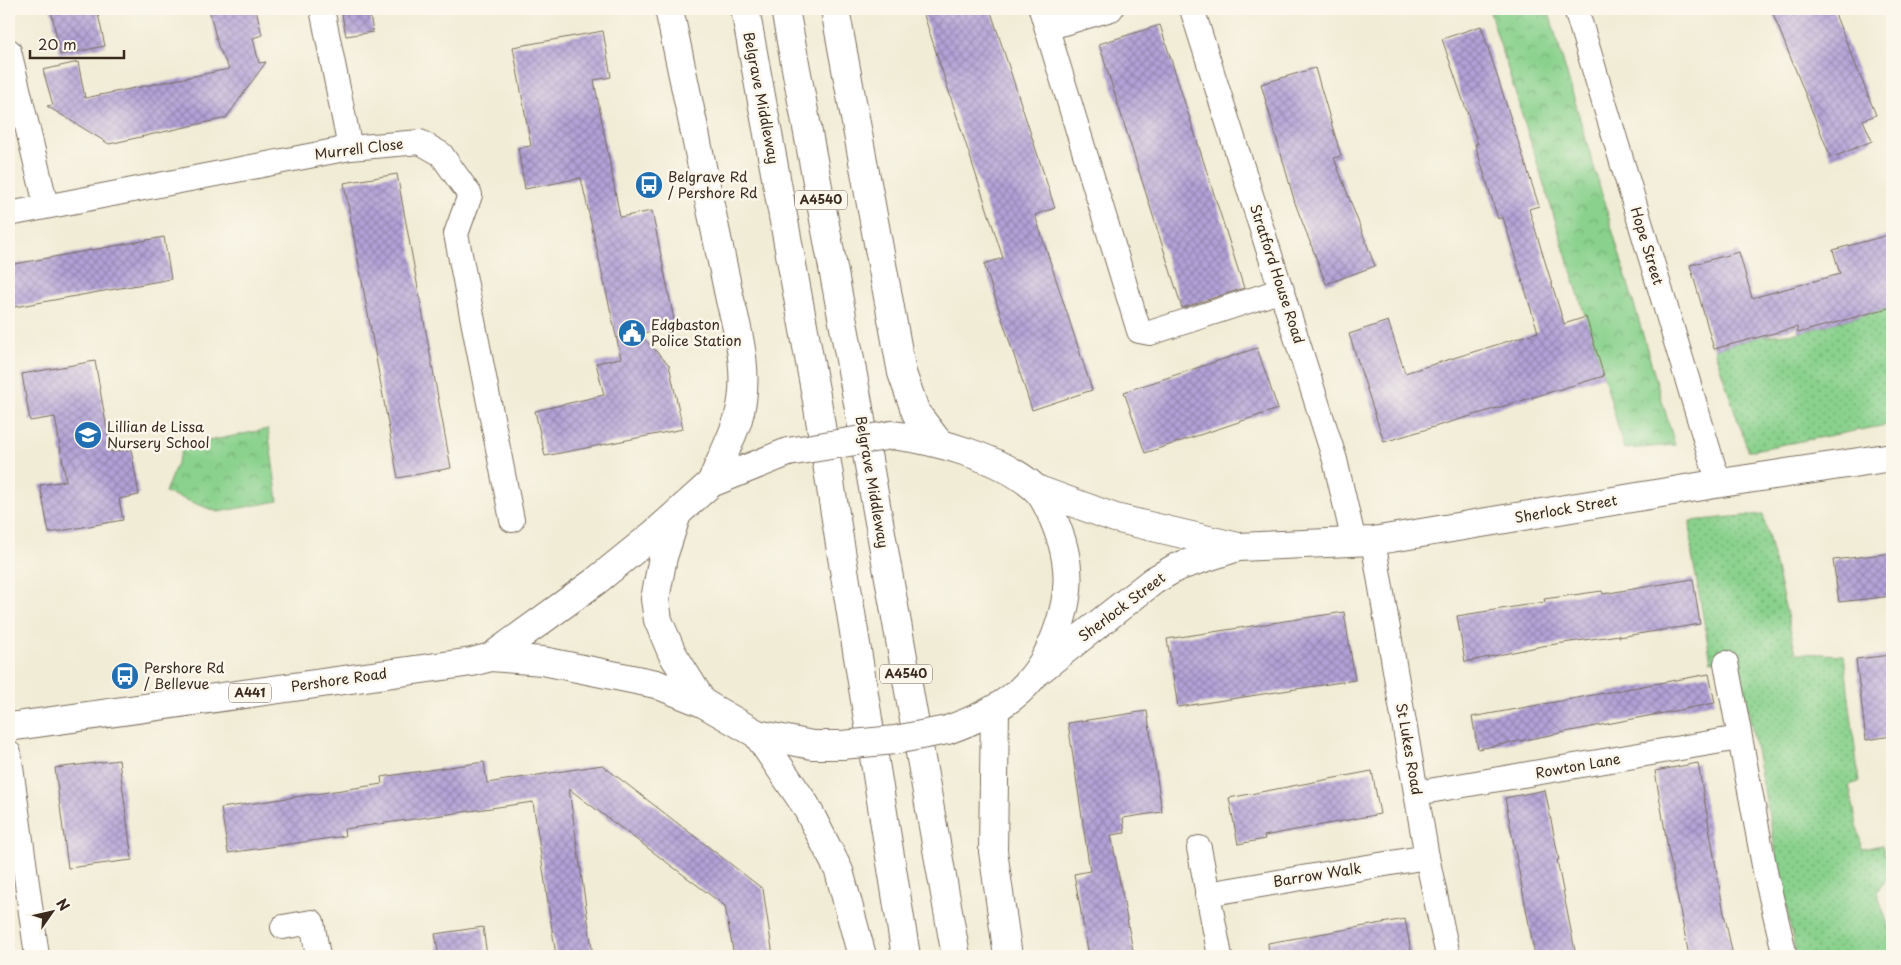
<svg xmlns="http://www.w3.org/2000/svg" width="1901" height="965" font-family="'Playpen Sans',sans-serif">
<defs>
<pattern id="grass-dots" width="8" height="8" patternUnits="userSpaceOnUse" patternTransform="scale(1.25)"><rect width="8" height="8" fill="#89d18c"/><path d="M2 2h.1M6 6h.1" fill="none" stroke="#71aa72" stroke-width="1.8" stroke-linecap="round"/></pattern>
<pattern id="park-crowns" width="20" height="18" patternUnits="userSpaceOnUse" patternTransform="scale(1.25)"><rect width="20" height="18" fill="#89d18c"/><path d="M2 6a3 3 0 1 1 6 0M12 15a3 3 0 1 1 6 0" fill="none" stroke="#71aa72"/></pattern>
<pattern id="building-cross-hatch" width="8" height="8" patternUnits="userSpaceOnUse" patternTransform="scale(1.25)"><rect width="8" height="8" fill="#b2a1d7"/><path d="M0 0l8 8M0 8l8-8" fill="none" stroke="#9283ae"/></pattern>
</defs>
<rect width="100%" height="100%" fill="#fbf7ec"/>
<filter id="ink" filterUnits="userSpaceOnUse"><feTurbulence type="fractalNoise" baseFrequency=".02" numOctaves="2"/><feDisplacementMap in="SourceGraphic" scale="10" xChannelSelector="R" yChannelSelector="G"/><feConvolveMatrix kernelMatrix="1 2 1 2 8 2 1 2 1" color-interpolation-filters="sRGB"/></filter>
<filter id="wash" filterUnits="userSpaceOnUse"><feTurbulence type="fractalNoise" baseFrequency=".0096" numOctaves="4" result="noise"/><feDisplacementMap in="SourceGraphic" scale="20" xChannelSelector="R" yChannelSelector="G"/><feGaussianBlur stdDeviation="1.12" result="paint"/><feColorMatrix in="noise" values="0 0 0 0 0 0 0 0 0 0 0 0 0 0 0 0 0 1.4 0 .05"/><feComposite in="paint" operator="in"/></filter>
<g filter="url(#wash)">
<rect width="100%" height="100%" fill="#f1ecd5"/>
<!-- grass -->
<g fill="url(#grass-dots)" stroke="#627e55">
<path d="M1892,307V424L1748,451L1714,349L1762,336L1798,333Z"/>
<path d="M1763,514L1796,653L1844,655L1859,782L1849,785L1862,849L1882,845L1891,873L1877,892L1892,937V956H1796L1738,657L1711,661L1692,555L1690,521Z"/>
</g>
<!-- park -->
<g fill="url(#park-crowns)" stroke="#627e55">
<path d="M1489,9H1548L1675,445L1624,449L1604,376Z"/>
<path d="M268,429L278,501L218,512L165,492L184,446Z"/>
</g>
<g id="blocks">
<!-- building -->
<g fill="url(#building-cross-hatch)">
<path d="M51,9H97L105,46L60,55Z"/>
<path d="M209,9H256L262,35L253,38L259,63L266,62L226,118L109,144L47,106L53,105L43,70L78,62L85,98L229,69L218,46Z"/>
<path d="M341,9H369L373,32L346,36Z"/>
<path d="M922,9H990L1055,208L1035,215L1092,390L1032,410L984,264L1003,258Z"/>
<path d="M1771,9H1833L1876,115L1863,120L1872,141L1831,158Z"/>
<path d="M1160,25L1244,288L1182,308L1099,44Z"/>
<path d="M1481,26L1539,206L1529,209L1564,324L1586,317L1604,376L1384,442L1349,334L1388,321L1405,373L1538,332L1503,217L1498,219L1475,144H1478L1442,39Z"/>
<path d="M603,31L611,77L594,80L620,217L652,211L675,325L640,334L669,365L683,429L545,456L535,411L604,395L596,363L621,358L581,178L525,189L518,148L531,146L513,47Z"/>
<path d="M1315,68L1341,156L1334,158L1375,266L1326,284L1295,203L1261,84Z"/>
<path d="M397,174L451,468L398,478L344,183Z"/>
<path d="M1892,234V307L1798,333L1797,327L1714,349L1690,265L1739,252L1752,298L1840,274L1833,250Z"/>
<path d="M164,237L171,279L9,308V265Z"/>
<path d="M1257,348L1278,409L1145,453L1124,392Z"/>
<path d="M95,361L111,452L131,449L139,495L119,499L123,520L49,533L40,485L66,481L55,417L30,421L22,374Z"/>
<path d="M1892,553V596L1839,602L1833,560Z"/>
<path d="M1693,579L1700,624L1619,637V635L1542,646L1465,662L1457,616L1545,602L1544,599L1602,591L1603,594Z"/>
<path d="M1344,612L1355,680L1178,707L1167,639Z"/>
<path d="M1892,655V736L1866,740L1856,659Z"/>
<path d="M1709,674L1715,703L1478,749L1472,717Z"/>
<path d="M1147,711L1162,812L1123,818L1125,833L1111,835L1134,956H1089L1074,874L1090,871L1068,723Z"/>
<path d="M119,760L132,860L68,868L55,768Z"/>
<path d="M484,762L487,783L602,765L763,889L773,956H734L725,906L569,789L593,956H556L533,802L344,829L345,836L228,853L221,808L382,784L381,777Z"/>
<path d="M1698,763L1723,908L1733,956H1689L1668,849L1655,771Z"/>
<path d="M1372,771L1380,814L1264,836L1265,839L1238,844L1229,798Z"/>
<path d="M1545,790L1559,860H1557L1576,956H1535L1505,798Z"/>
<path d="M1405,919L1412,956H1269L1268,943Z"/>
<path d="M483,927L487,956H439L435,934Z"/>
</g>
</g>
</g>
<g filter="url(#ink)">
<use href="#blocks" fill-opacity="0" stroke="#7b6e5e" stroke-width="1"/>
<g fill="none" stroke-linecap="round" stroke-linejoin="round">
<defs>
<g id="minor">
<path d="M322,9L350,148"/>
<path d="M1041,9L1139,331L1150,333L1282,290"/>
<path d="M1192,9L1335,460L1354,542"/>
<path d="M1576,9L1713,465L1721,483"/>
<path d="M1047,28L1111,9"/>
<path d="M9,51L46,205"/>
<path d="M9,214L350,148L420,142L441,154L470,195L456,234L512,520"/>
<path d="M1373,541L1427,857L1448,956"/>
<path d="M1726,663L1766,876L1785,956"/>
<path d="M9,753L37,956"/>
<path d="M1417,793L1739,738"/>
<path d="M1199,848L1220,956"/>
<path d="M1207,894L1427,857"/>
<path d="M283,927L312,922L318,956"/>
</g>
<g id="tertiary">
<path d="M1036,489L1115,518L1238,547"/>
<path d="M1041,669L1153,581L1177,567L1238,547L1373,541L1721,483L1892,457"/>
</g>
<g id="primary">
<path d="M892,435C935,440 1002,458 1035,488C1047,499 1057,527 1062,542C1070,570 1069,593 1061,620C1042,684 1007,709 947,730"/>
<path d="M677,514L663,557L655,599L658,620L672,653L703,703L757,734L812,745H842"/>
<path d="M491,657L596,581L654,534L711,483L788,452"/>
<path d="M9,727L472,662L491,657L543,661L656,684L703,703"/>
</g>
<g id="trunk">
<path d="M669,9L730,300C740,337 750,380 738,419C731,440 720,462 711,483"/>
<path d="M745,9L817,401L906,956"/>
<path d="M785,9L856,392L956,956"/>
<path d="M835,9L902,373L916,413L939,443"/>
<path d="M995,710L993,851L1008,956"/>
<path d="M757,734L806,806L839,871L862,956"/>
</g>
</defs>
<!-- minor casing -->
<use href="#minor" stroke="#7b6e5e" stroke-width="26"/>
<!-- tertiary casing -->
<use href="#tertiary" stroke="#7b6e5e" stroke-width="30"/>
<!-- primary casing -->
<use href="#primary" stroke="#7b6e5e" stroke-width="30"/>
<!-- trunk casing -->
<use href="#trunk" stroke="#7b6e5e" stroke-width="30"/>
<!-- minor -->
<use href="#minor" stroke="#fff" stroke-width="24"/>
<!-- tertiary -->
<use href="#tertiary" stroke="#fff" stroke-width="28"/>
<!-- primary -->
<use href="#primary" stroke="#fff" stroke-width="28"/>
<!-- trunk -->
<use href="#trunk" stroke="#fff" stroke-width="28"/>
<defs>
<g id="primary-bridge">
<path d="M788,452L892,435"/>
<path d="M842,745L895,740L947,730"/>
</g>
</defs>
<!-- primary-bridge casing -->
<use href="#primary-bridge" stroke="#7b6e5e" stroke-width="30" stroke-linecap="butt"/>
<!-- primary-bridge -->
<use href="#primary-bridge" stroke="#fff" stroke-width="28"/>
</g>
</g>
<!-- icons -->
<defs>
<symbol id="bus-disc" viewBox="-11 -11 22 22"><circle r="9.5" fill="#1f6fb2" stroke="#fbf7ec"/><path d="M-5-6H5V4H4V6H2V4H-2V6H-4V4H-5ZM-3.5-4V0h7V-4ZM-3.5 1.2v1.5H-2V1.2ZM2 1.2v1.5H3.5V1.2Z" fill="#fff"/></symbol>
<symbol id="civic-disc" viewBox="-11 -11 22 22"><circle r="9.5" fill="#1f6fb2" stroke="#fbf7ec"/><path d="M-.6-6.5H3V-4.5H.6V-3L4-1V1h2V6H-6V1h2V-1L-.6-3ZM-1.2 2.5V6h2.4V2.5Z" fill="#fff"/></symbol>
<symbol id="school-disc" viewBox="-11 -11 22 22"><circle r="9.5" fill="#1f6fb2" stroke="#fbf7ec"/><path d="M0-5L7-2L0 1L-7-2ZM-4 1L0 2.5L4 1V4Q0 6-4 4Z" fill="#fff"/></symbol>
</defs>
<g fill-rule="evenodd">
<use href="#bus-disc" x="633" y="169" width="32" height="32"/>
<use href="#civic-disc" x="616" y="317" width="32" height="32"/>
<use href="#school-disc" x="72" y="419" width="32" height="32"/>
<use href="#bus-disc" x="109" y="660" width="32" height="32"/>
</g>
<g text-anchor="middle" stroke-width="5" stroke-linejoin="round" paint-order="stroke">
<!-- shield labels -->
<g fill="#fbf7ec" stroke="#75685c" stroke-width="1">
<rect x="795" y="190.5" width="52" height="19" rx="4"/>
<rect x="880" y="664.5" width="52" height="19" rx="4"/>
<rect x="229" y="683.5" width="42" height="19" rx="4"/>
</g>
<g font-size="12" font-weight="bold" fill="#3b2a1e">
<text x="821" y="204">A4540</text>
<text x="906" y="678">A4540</text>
<text x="250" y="697">A441</text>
</g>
<!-- street labels -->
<g font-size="14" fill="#3b2a1e" stroke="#fbf7ec">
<text transform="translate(761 98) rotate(79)" y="5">Belgrave Middleway</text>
<text transform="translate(359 149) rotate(-7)" y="5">Murrell Close</text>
<text transform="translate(1647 246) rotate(73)" y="5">Hope Street</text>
<text transform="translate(1277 274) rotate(72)" y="5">Stratford House Road</text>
<text transform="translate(872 482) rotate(80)" y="5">Belgrave Middleway</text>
<text transform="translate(1566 509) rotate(-10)" y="5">Sherlock Street</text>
<text transform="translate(1122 607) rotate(-37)" y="5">Sherlock Street</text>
<text transform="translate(339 680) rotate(-8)" y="5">Pershore Road</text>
<text transform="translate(1409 749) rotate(80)" y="5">St Lukes Road</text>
<text transform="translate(1578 766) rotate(-10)" y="5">Rowton Lane</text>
<text transform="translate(1317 875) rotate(-9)" y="5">Barrow Walk</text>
</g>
<!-- poi labels -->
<g font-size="14" fill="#3b2a1e" stroke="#fbf7ec" text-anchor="start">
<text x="668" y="182">Belgrave Rd<tspan x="668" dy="16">/ Pershore Rd</tspan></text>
<text x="651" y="330">Edgbaston<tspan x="651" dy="16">Police Station</tspan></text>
<text x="107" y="432">Lillian de Lissa<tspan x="107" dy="16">Nursery School</tspan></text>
<text x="144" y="673">Pershore Rd<tspan x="144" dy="16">/ Bellevue</tspan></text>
</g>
</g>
<!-- margin -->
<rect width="1901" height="965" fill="none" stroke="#fbf7ec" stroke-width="30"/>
<!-- north arrow -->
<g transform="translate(52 912) rotate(56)" stroke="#fbf7ec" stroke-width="4" paint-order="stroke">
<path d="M0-4L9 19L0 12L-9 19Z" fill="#3b2a1e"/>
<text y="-8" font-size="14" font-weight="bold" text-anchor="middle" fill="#3b2a1e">N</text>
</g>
<!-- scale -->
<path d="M30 50v8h94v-8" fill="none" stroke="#3b2a1e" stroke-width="2.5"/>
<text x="38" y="50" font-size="15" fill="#3b2a1e" stroke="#fbf7ec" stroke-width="4" paint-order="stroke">20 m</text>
</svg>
